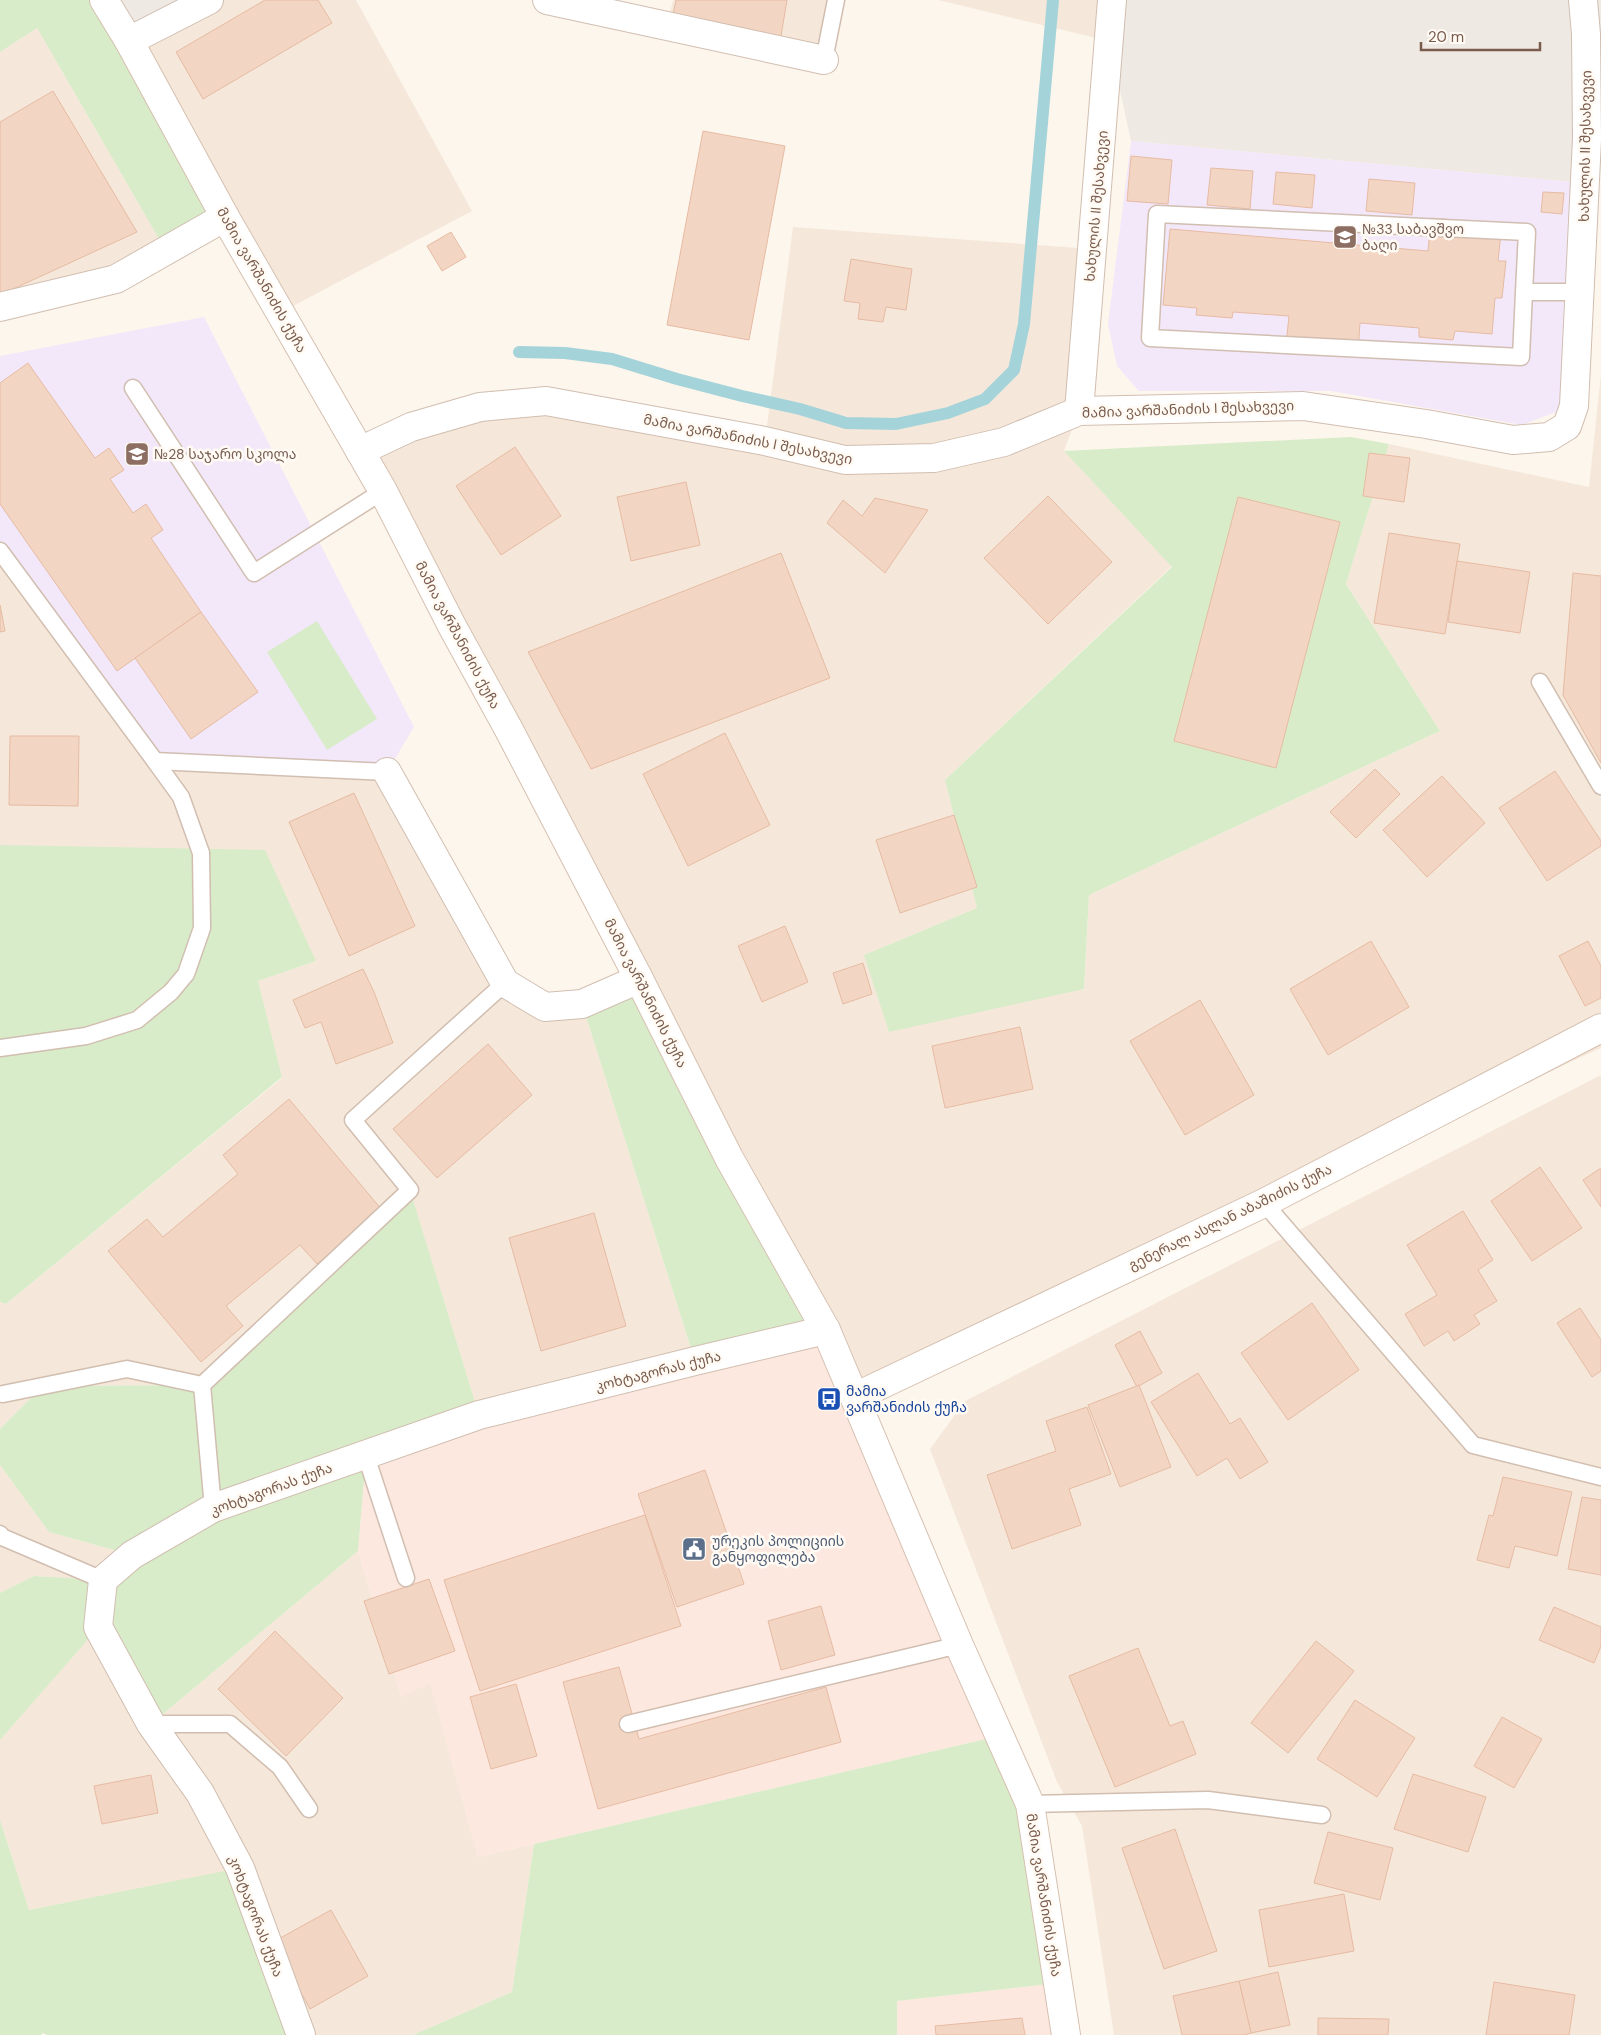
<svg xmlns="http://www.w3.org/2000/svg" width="1601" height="2035" font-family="'DM Sans','Noto Sans Georgian',sans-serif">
<rect width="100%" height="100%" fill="#fdf6ec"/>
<!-- residential -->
<g fill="#f5e8da">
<path d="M209,0H356L472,211L280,313L129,41Z"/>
<path d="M673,0H836L824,60L667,26Z"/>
<path d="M938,0H1112L1109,41Z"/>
<path d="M37,28L166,251L0,307V52Z"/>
<path d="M793,227L1092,249L1079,411L1064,451L1172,566L945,780L977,908L864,955L1084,990L1089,895L1440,731L1346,584L1389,444L1589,487L1601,374V1048L1264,1203L855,1397L360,451L480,407L765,441Z"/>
<path d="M0,551L387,772L505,983L582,1004L695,1361L479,1415L410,1191L202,1385L43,1386L0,1429V1302L6,1304L282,1078L258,981L316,961L0,845Z"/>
<path d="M1601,1075V2035H1114L1082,1826L1057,1782L930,1449L965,1401Z"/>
<path d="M0,1465L49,1532L132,1555L103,1580L34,1576L0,1593Z"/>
<path d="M358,1551L401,1696L430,1682L478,1857L534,1844L512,1992L413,2035H301L240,1869L29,1910L0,1820V1740L98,1627L151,1724Z"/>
</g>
<!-- commercial -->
<g fill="#fde8e0">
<path d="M826,1330L999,1736L478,1857L430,1683L401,1697L358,1551L366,1456Z"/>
<path d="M1058,1983L1066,2035H897V2001Z"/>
</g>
<!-- industrial -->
<g fill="#efe9e4">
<path d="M104,0H209L129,41Z"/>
<path d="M1112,0H1601V157L1573,182L1131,141L1109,41Z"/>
</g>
<!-- education -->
<g fill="#f3e8fa">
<path d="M1131,141L1573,182L1564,409L1522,425L1331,391H1139L1117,366L1108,324Z"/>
<path d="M204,317L414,727L387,772L155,761L0,551V356Z"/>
</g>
<!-- green -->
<g fill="#d8ecc9">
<path d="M0,0H104L225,217L166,251L37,28L0,52Z"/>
<path d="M1351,437L1389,444L1346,584L1440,731L1089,895L1084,989L889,1032L864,955L977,908L945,780L1172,567L1064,451Z"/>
<path d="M317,621L377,719L327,750L267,652Z"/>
<path d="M0,845L265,850L316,961L258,981L282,1077L6,1304L0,1302Z"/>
<path d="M639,979L826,1330L695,1361L582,1004Z"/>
<path d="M410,1190L479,1415L366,1456L358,1551L151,1724L98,1628L0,1740V1593L34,1576L103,1580L132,1555L49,1532L0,1465V1429L43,1386L202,1385Z"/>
<path d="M999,1736L1030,1804L1058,1983L897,2001V2035H413L512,1992L534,1844Z"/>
<path d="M0,1820L29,1910L240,1868L301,2035H47L43,2033L41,2035H0Z"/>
</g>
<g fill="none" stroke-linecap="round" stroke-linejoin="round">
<!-- stream -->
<path stroke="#a5d3da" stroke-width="12" d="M519,352L565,353L612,359L677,379L742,396L800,409L846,423L896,424L948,413L985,399L1014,370L1024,324L1053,0"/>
</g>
<!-- building -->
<g fill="#f3d5c3" stroke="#e6bba3">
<path d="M265,0H318L332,23L203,99L176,52Z"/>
<path d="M676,0H787L778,54L669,34Z"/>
<path d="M53,91L137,232L0,295V122Z"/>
<path d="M703,131L785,146L749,340L667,325Z"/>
<path d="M1131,156L1172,160L1168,204L1127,201Z"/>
<path d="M1211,168L1253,171L1250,209L1207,205Z"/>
<path d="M1276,172L1315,175L1312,208L1273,204Z"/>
<path d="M1369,179L1415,183L1412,215L1366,211Z"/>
<path d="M1543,192L1564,193L1562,214L1541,212Z"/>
<path d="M1431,218L1502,224L1498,261H1506L1502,298H1495L1492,334L1455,331L1453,340L1419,337V328L1360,323L1358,352L1286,345L1289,316L1233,312L1232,318L1196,315L1197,308L1163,305L1170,229L1428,251Z"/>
<path d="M451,232L466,257L442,271L427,246Z"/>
<path d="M851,259L912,269L906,310L886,307L883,322L858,319L860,303L844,301Z"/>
<path d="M28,363L95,458L109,448L124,470L110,479L133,513L146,504L163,530L151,538L201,612L117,671L0,504V383Z"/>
<path d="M515,447L561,516L501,555L456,486Z"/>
<path d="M1369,453L1410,458L1404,502L1363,496Z"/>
<path d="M686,482L700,545L631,561L617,497Z"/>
<path d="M1048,496L1112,562L1048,624L984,558Z"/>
<path d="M1238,497L1340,522L1276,768L1174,741Z"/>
<path d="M875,498L928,510L885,573L827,523L843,500L862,516Z"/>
<path d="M1389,533L1460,544L1445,634L1374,623Z"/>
<path d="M781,553L830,678L591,769L528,652Z"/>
<path d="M1457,561L1530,572L1520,633L1448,622Z"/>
<path d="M1573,573L1601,576V763L1563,695Z"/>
<path d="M0,605L5,631L0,632Z"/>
<path d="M201,612L258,692L191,739L135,658Z"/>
<path d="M725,733L770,825L688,866L643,774Z"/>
<path d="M10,736H79L78,806L9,805Z"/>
<path d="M1375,769L1400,794L1356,838L1330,812Z"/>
<path d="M1555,771L1601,841V846L1547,881L1499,808Z"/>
<path d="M1442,776L1485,823L1427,877L1383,830Z"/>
<path d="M354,793L415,926L349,956L289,822Z"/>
<path d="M954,815L977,887L900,913L876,840Z"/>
<path d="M785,926L808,982L762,1002L738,946Z"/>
<path d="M1371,941L1409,1007L1328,1055L1290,989Z"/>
<path d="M1588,941L1601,966V998L1585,1006L1559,956Z"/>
<path d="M863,963L872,994L843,1004L833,973Z"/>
<path d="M363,969L374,992L393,1043L336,1064L321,1022L305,1028L293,1000Z"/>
<path d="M1200,1000L1254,1095L1185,1135L1130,1041Z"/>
<path d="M1020,1027L1033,1089L945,1108L932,1046Z"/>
<path d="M488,1044L532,1095L437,1178L393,1129Z"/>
<path d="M289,1099L382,1210L317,1264L300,1245L226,1306L243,1326L201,1362L108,1251L147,1219L163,1237L238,1174L223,1155Z"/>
<path d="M1540,1167L1582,1228L1532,1261L1491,1201Z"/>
<path d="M1601,1168V1207L1583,1180Z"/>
<path d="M1463,1211L1493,1260L1478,1270L1497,1301L1474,1315L1480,1324L1454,1341L1448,1331L1424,1346L1405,1314L1437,1295L1407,1245Z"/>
<path d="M594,1213L626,1326L541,1351L509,1238Z"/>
<path d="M1312,1303L1359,1370L1288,1420L1241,1353Z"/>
<path d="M1580,1308L1601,1340V1371L1592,1377L1557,1323Z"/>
<path d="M1140,1331L1162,1373L1137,1387L1115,1345Z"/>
<path d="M1198,1373L1230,1424L1240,1418L1268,1462L1240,1479L1227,1458L1197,1476L1151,1402Z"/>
<path d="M1139,1385L1171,1467L1120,1487L1088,1405Z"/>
<path d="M1087,1407L1111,1474L1069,1489L1081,1525L1012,1549L987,1475L1056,1451L1046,1421Z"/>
<path d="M705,1470L744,1584L677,1607L638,1494Z"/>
<path d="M1503,1477L1572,1492L1557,1556L1515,1546L1509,1568L1477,1560L1489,1515L1493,1516Z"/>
<path d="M1582,1497L1601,1500V1575L1568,1569Z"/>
<path d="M645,1515L681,1626L480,1691L444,1580Z"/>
<path d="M429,1579L455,1651L389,1674L364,1601Z"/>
<path d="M821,1606L835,1655L781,1670L768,1621Z"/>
<path d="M1554,1607L1601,1627V1646L1594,1663L1539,1640Z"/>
<path d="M275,1631L343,1698L286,1756L218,1689Z"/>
<path d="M1316,1641L1354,1671L1288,1753L1251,1723Z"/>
<path d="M1138,1648L1170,1726L1183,1721L1196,1754L1115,1787L1069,1676Z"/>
<path d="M619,1667L639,1739L826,1687L841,1742L598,1809L563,1682Z"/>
<path d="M516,1684L537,1756L491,1769L470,1697Z"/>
<path d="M1355,1700L1415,1738L1377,1797L1317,1759Z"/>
<path d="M1502,1717L1542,1739L1514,1788L1474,1766Z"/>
<path d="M1413,1774L1486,1797L1468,1852L1394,1829Z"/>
<path d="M151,1775L158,1813L102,1824L94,1786Z"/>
<path d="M1175,1829L1217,1951L1164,1969L1122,1848Z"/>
<path d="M1328,1832L1393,1848L1380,1900L1314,1883Z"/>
<path d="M1344,1894L1354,1951L1269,1967L1259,1910Z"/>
<path d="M331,1910L368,1976L310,2009L273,1942Z"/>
<path d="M1278,1972L1290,2025L1251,2033L1239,1981Z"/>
<path d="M1239,1981L1251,2033L1244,2035H1182L1173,1996Z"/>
<path d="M1494,1982L1575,1995L1569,2035H1486Z"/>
<path d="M1022,2018L1025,2035H936L935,2026Z"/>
<path d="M1318,2018L1389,2019L1388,2035H1318Z"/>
</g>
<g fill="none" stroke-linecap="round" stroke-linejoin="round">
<defs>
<g id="lane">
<path d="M824,60L836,0"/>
<path d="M1524,292L1527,232L1157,214L1150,338L1521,357L1524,292H1580"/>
<path d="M133,388L254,573L383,491"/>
<path d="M0,551L155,761L387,772"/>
<path d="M1540,682L1601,786"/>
<path d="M0,1048L86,1036L137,1020L171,992L186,974L202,928L201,853L181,797L155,761"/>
<path d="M1264,1203L1473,1445L1601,1477"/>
<path d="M3,1394L127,1369L202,1385"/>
<path d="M366,1456L406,1578"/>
<path d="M213,1508L202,1385L410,1190L353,1120L505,983"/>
<path d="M0,1534L2,1537L103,1580"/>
<path d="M151,1724H230L280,1767L309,1809"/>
<path d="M628,1724L959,1645"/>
<path d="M1030,1804L1208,1800L1322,1815"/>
</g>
<g id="street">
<path d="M547,0L824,60"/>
<path d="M129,41L209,0"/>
<path d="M0,307L116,279L225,217"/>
<path d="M1079,411L1112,0"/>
<path d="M360,451L411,427L480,407L546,401L765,441L845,460L934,458L1004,442L1079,411L1303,406L1426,424L1513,440L1549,437L1567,426L1574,406L1587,139L1586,34L1583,0"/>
<path d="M387,772L505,983L545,1007L582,1004L639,979"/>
<path d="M301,2035L240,1868L200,1793L151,1724L98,1627L103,1580L132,1555L213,1508L479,1415L695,1361L826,1330"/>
</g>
<g id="secondary">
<path d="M104,0L129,41L225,217L383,491L452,626L508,728L639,979L729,1158L826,1330L959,1645L1030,1804L1066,2035"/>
<path d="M855,1397L1264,1203L1601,1028"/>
</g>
</defs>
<!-- lane casing -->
<use href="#lane" stroke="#d1beb0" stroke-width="19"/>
<!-- street casing -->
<use href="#street" stroke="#d1beb0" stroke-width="30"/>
<!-- secondary casing -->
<use href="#secondary" stroke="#d6c0b0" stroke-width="30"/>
<!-- lane -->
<use href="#lane" stroke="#fff" stroke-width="16"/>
<!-- street -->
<use href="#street" stroke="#fff" stroke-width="28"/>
<!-- secondary -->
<use href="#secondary" stroke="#fff" stroke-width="28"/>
</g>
<!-- icons -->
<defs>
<symbol id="school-square" viewBox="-11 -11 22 22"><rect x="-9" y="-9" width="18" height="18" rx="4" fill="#8d6e63" stroke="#fffaf3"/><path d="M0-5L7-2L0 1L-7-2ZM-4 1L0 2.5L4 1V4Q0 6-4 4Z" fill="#fff"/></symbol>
<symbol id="bus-square" viewBox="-11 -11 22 22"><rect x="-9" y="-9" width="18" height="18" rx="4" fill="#1a4fb4" stroke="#fffaf3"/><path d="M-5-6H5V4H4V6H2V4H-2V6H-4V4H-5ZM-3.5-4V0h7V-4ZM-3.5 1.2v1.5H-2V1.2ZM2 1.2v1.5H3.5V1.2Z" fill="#fff"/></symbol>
<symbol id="civic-square" viewBox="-11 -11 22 22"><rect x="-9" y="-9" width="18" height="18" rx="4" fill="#5c6f8a" stroke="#fffaf3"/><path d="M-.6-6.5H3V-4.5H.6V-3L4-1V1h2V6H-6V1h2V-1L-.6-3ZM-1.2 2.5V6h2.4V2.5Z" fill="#fff"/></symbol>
</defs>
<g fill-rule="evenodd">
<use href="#school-square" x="1331" y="223" width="28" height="28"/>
<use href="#school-square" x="123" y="440" width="28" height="28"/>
<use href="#bus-square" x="815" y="1385" width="28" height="28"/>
<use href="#civic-square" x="680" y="1535" width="28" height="28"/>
</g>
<g text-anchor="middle" stroke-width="5" stroke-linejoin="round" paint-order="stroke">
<!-- street labels -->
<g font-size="14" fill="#7a5c4d" stroke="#fffaf3">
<text transform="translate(1585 146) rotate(-89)" y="5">ხახულის II შესახვევი</text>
<text transform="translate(1096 206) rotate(-85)" y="5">ხახულის II შესახვევი</text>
<text transform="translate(262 280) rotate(60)" y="5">მამია ვარშანიძის ქუჩა</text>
<text transform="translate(1188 409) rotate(-2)" y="5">მამია ვარშანიძის I შესახვევი</text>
<text transform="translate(748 439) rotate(11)" y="5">მამია ვარშანიძის I შესახვევი</text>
<text transform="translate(458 635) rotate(62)" y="5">მამია ვარშანიძის ქუჩა</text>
<text transform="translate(646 993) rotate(63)" y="5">მამია ვარშანიძის ქუჩა</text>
<text transform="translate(1230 1217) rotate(-26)" y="5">გენერალ ასლან აბაშიძის ქუჩა</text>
<text transform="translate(658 1371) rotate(-14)" y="5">კოხტაგორას ქუჩა</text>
<text transform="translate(271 1489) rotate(-20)" y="5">კოხტაგორას ქუჩა</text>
<text transform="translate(1044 1895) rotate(81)" y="5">მამია ვარშანიძის ქუჩა</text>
<text transform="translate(256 1916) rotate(69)" y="5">კოხტაგორას ქუჩა</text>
</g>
<!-- education labels -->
<g font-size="14" fill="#785e54" stroke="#fffaf3" text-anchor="start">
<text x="1362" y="234">№33 საბავშვო<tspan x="1362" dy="16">ბაღი</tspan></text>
<text x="154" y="459">№28 საჯარო სკოლა</text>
</g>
<!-- transit labels -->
<g font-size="14" fill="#164399" stroke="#fffaf3" text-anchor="start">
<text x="846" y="1396">მამია<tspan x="846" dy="16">ვარშანიძის ქუჩა</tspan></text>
</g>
<!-- service labels -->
<g font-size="14" fill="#4e5e75" stroke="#fffaf3" text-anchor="start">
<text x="712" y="1546">ურეკის პოლიციის<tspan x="712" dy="16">განყოფილება</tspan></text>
</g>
</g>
<!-- scale -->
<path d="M1421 42v8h119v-8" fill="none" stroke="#7a5c4d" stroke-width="2.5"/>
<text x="1428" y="42" font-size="15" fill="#7a5c4d" stroke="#fffaf3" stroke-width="4" paint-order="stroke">20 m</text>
</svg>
